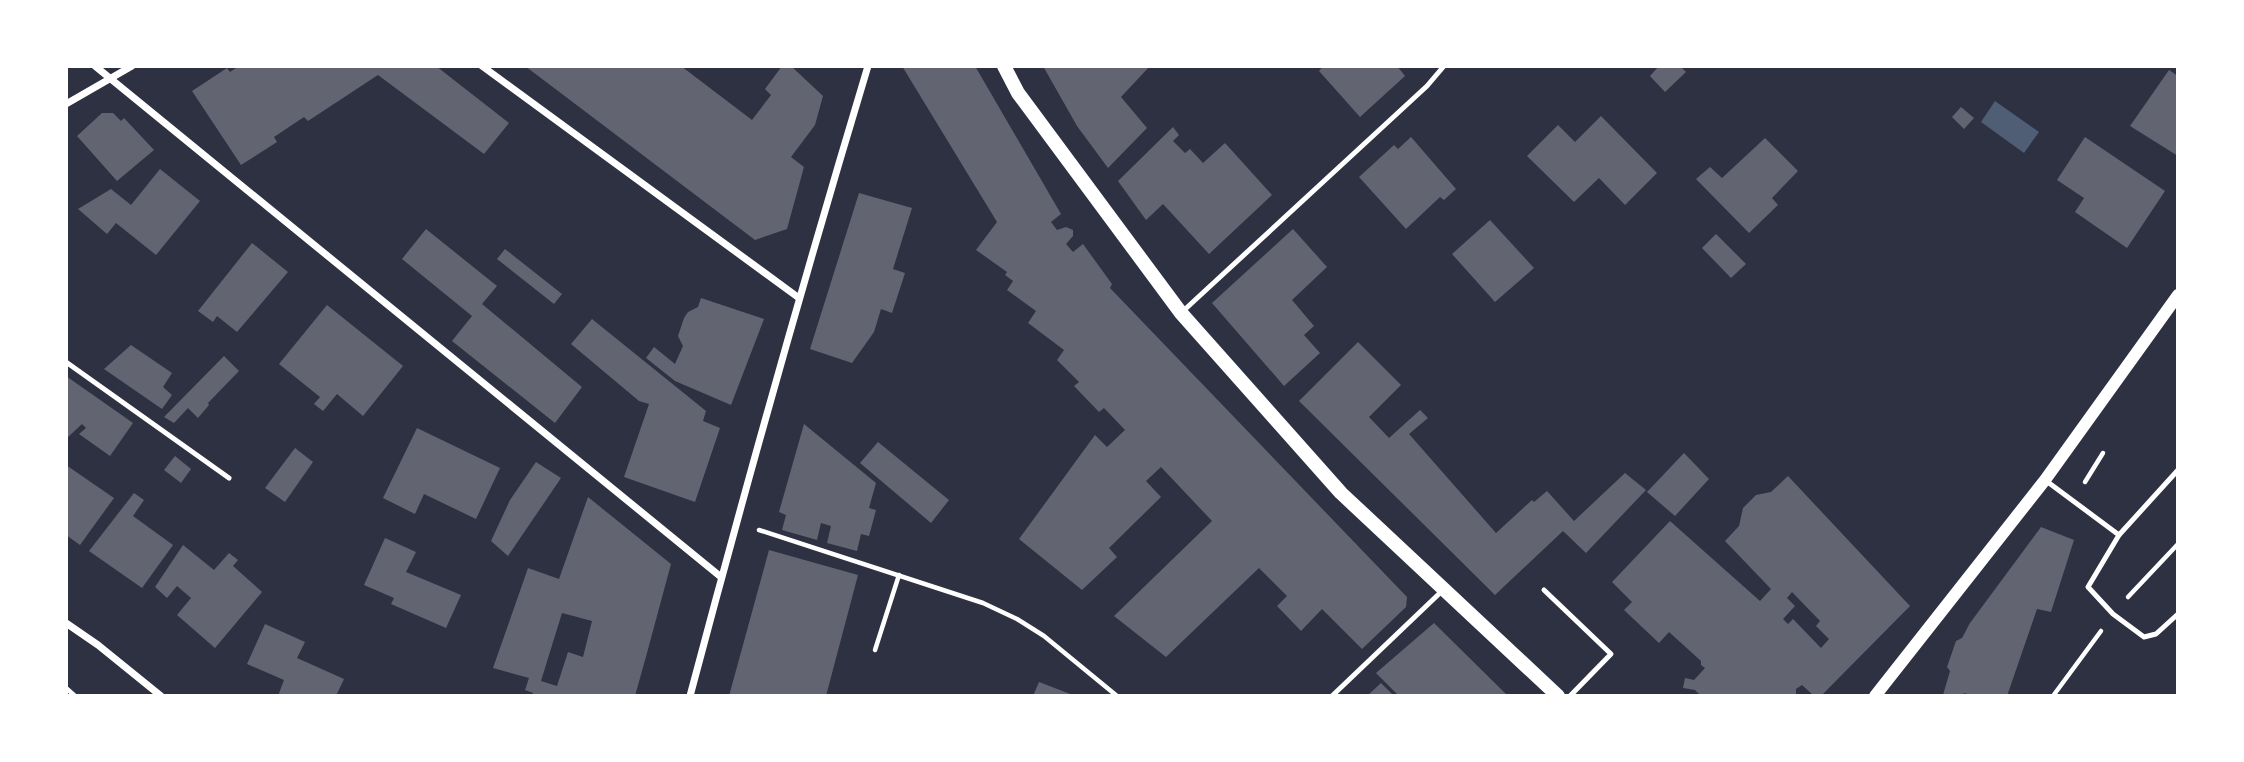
<svg xmlns="http://www.w3.org/2000/svg" width="2244" height="762" font-family="'Exo 2',sans-serif">
<rect width="100%" height="100%" fill="#2d3142"/>
<!-- water -->
<path fill="#4f5d75" d="M1995,101L2039,132L2024,153L1981,122Z"/>
<!-- building -->
<g fill="#626471" fill-rule="evenodd">
<path d="M239,66H436L509,123L484,154L378,75L308,121L304,117L274,137L277,142L241,165L192,91L227,68L230,72Z"/>
<path d="M525,66H681L752,120L771,95L765,89L782,66H791L823,96L815,125L791,157L804,167L787,229L755,240Z"/>
<path d="M902,66H975L1061,214L1051,222L1057,230L1066,227L1073,230V236L1066,244L1073,252L1083,244L1112,284L1110,288L1407,597L1406,607L1362,649L1322,609L1301,631L1277,606L1287,596L1259,568L1166,657L1114,616L1212,521L1161,467L1146,481L1161,497L1109,548L1117,557L1082,590L1019,539L1095,435L1107,447L1125,430L1104,408L1099,412L1074,386L1079,382L1057,360L1064,350L1028,323L1036,311L1007,290L1013,281L1005,275L1007,272L976,250L997,222Z"/>
<path d="M1043,66H1150L1121,97L1147,128L1108,168L1077,126Z"/>
<path d="M1323,66H1397L1405,76L1360,117L1319,71Z"/>
<path d="M1659,66H1680L1686,72L1665,92L1650,76Z"/>
<path d="M2169,70L2178,76V156L2130,126Z"/>
<path d="M1961,107L1974,118L1964,129L1952,117Z"/>
<path d="M102,113H113L121,121L124,118L154,150L117,181L77,136Z"/>
<path d="M1601,116L1657,173L1625,205L1599,178L1574,202L1527,156L1558,125L1575,142Z"/>
<path d="M1173,127L1179,135L1173,141L1185,153L1190,149L1203,163L1225,143L1272,195L1209,254L1163,204L1146,220L1118,181Z"/>
<path d="M1411,137L1456,189L1444,200L1440,197L1406,229L1359,177L1394,145L1398,149Z"/>
<path d="M2085,137L2165,191L2127,248L2075,212L2084,198L2057,180Z"/>
<path d="M1765,138L1798,171L1772,198L1778,205L1749,233L1696,179L1710,167L1722,178Z"/>
<path d="M160,169L200,201L156,255L116,223L107,234L78,209L111,189L131,205Z"/>
<path d="M859,193L912,208L893,269L905,273L892,313L881,309L874,332L852,363L810,349Z"/>
<path d="M1490,220L1534,268L1495,302L1452,254Z"/>
<path d="M426,229L497,286L482,304L582,387L555,423L452,341L472,316L402,259Z"/>
<path d="M1293,229L1327,267L1292,300L1314,326L1304,335L1320,353L1284,386L1212,303Z"/>
<path d="M1716,234L1746,264L1731,278L1702,248Z"/>
<path d="M252,243L288,272L237,332L217,316L213,322L198,311Z"/>
<path d="M505,249L562,294L554,304L497,259Z"/>
<path d="M701,298L764,319L731,405L675,381L646,358L654,347L675,364L683,346L678,336L684,318L688,312L698,307Z"/>
<path d="M327,305L403,366L363,416L337,394L323,411L314,404L320,397L279,364Z"/>
<path d="M592,319L706,411L703,421L720,428L695,502L624,477L649,404L639,401L571,344Z"/>
<path d="M1358,342L1401,385L1369,417L1389,438L1420,410L1428,418L1409,434L1496,533L1532,500L1534,502L1547,491L1574,521L1625,473L1646,490L1586,553L1563,531L1495,595L1299,401Z"/>
<path d="M131,345L172,373L163,387L172,395L162,409L104,369Z"/>
<path d="M224,356L239,371L208,403L209,405L198,418L188,408L174,423L164,417Z"/>
<path d="M66,376L133,423L110,456L79,434L86,428L82,424L66,439Z"/>
<path d="M804,424L876,483L869,508L876,510L869,536L861,534L857,551L827,543L831,526L821,523L817,540L782,530L786,515L779,512Z"/>
<path d="M417,428L500,468L476,519L424,494L415,514L383,498Z"/>
<path d="M878,442L949,500L931,523L860,463Z"/>
<path d="M295,448L313,462L285,502L265,488Z"/>
<path d="M1684,453L1709,479L1675,516L1647,492Z"/>
<path d="M175,456L191,469L181,483L164,470Z"/>
<path d="M536,462L561,478L508,556L491,541L510,500Z"/>
<path d="M66,465L114,498L80,545L66,535Z"/>
<path d="M1788,476L1910,606L1821,696H1814L1802,685L1796,689V696H1701L1695,690L1683,688L1685,678L1694,680L1705,668L1701,665V661L1669,632L1659,643L1624,610L1632,602L1612,582L1670,521L1760,601L1771,589L1725,541L1739,526L1743,508L1756,495L1771,492ZM1792,592L1820,621L1816,626L1829,639L1821,648L1793,619L1788,624L1783,619L1795,606L1787,598Z"/>
<path d="M134,493L144,500L133,516L173,545L142,588L89,551Z"/>
<path d="M588,497L671,564L647,653L635,696H532L533,693L525,690L529,678L493,668L528,568L559,579ZM562,613L592,621L583,657L568,652L557,686L541,681Z"/>
<path d="M2041,527L2074,540L2051,612L2037,609L2007,696H1973L1964,693L1963,696L1943,695L1950,671L1947,667L1956,641L1962,638L1970,623Z"/>
<path d="M385,538L416,552L406,572L461,595L446,628L391,604L394,598L364,585Z"/>
<path d="M183,545L214,570L229,553L238,560L233,566L262,592L215,648L177,615L191,598L177,586L167,598L155,587Z"/>
<path d="M769,550L858,575L826,696H729Z"/>
<path d="M1434,623L1508,696H1399L1376,673Z"/>
<path d="M265,624L305,642L297,658L344,679L336,696H278L284,680L247,664Z"/>
<path d="M1039,682L1073,695V696H1033Z"/>
<path d="M1381,683L1394,696H1367Z"/>
</g>
<g fill="none" stroke-linecap="round" stroke-linejoin="round">
<!-- path -->
<g stroke="#fff" stroke-width="4.5">
<path d="M2085,482L2103,453"/>
<path d="M759,530L983,603L1017,619L1044,636L1117,696"/>
<path d="M2128,597L2178,544"/>
<path d="M875,650L899,575"/>
<path d="M66,688L75,696"/>
<path d="M2053,696L2101,631"/>
</g>
<!-- service -->
<g stroke="#fff" stroke-width="5">
<path d="M1181,313L1427,86L1444,66"/>
<path d="M66,362L229,478"/>
<path d="M2045,480L2119,535L2088,587L2113,614L2144,637L2156,634L2178,614"/>
<path d="M2119,535L2178,470"/>
<path d="M1544,590L1611,654L1570,696"/>
<path d="M1332,696L1442,591"/>
</g>
<!-- minor -->
<g stroke="#fff" stroke-width="7">
<path d="M95,66L721,577"/>
<path d="M482,66L799,298"/>
<path d="M66,104L132,66"/>
<path d="M66,623L98,645L161,696"/>
<path d="M690,696C746,485 805,275 868,66"/>
</g>
<!-- tertiary -->
<path stroke="#fff" stroke-width="12" d="M1875,696L2045,480L2178,295"/>
<!-- secondary -->
<path stroke="#fff" stroke-width="14" d="M1004,66L1018,93L1181,313L1341,493L1558,696"/>
</g>
<!-- border -->
<rect width="2244" height="762" fill="none" stroke="#ffffff" stroke-width="136"/>
</svg>
